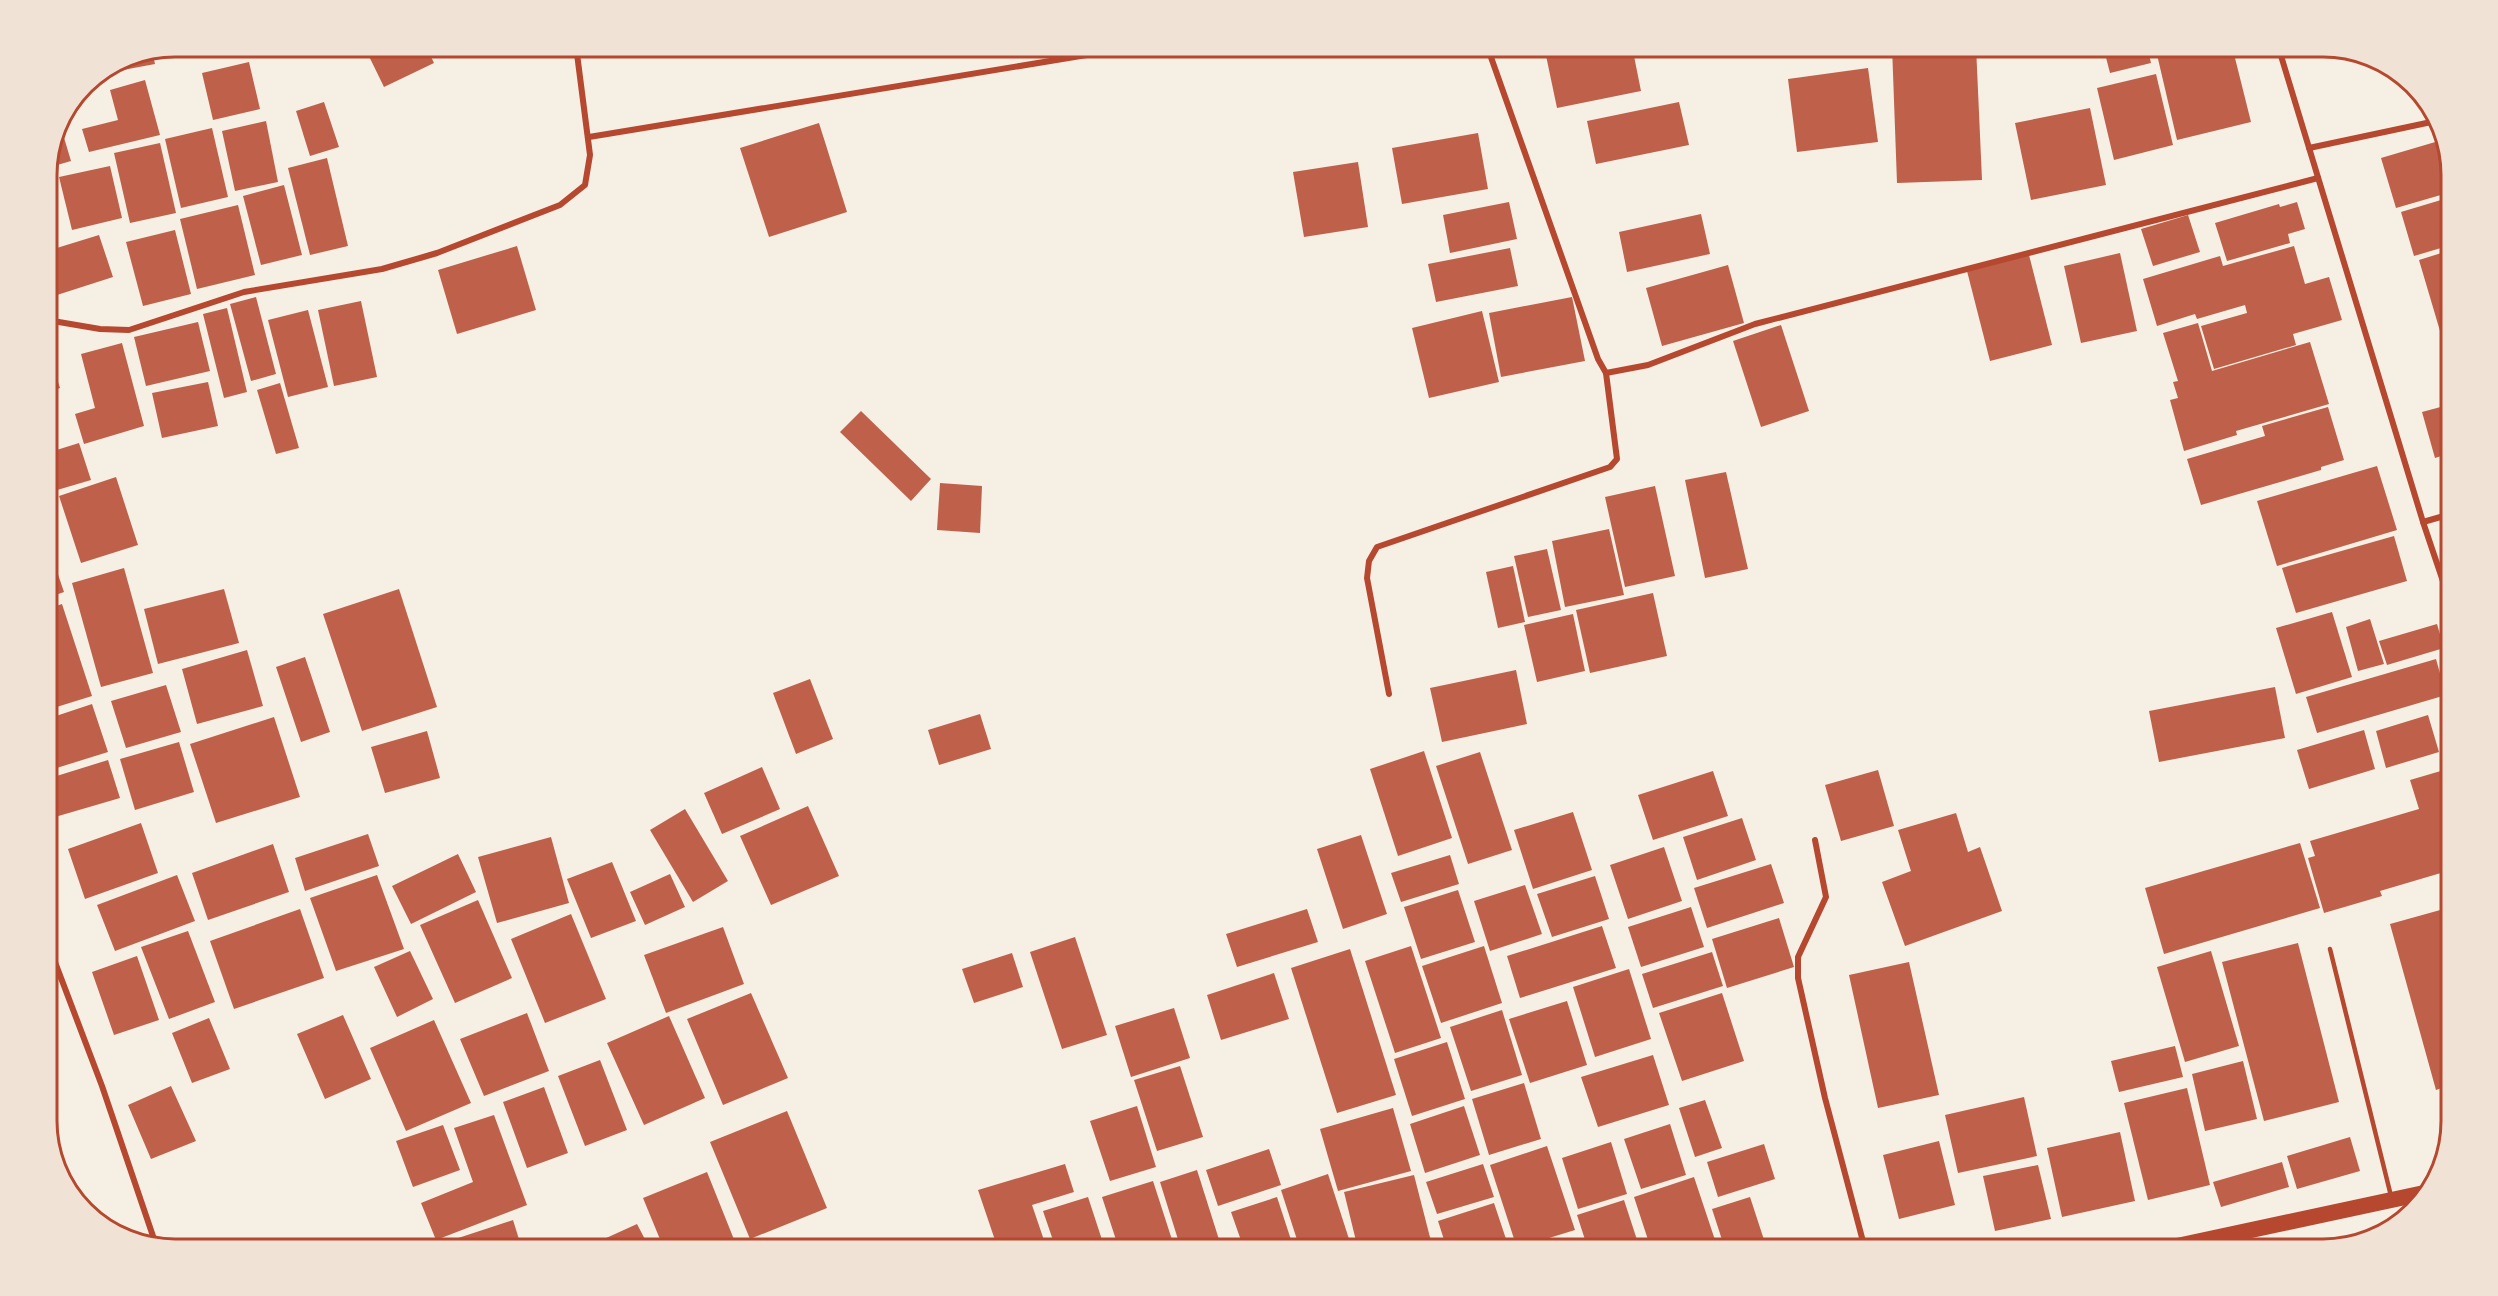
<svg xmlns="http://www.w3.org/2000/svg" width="2498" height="1296" font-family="'Roboto Serif',serif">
<rect width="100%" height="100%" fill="#f6efe4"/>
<!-- building -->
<g fill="#bf614a">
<path d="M364,46H426L434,63L384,87Z"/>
<path d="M1544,46H1632L1641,91L1557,108Z"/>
<path d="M1892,46H1976L1982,180L1897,183Z"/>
<path d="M2103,46H2147L2151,63L2110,73Z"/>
<path d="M2155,46H2232L2251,122L2177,140Z"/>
<path d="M152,51L155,64L107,73V69L126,56Z"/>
<path d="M249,62L260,109L213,120L202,73Z"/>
<path d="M1868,68L1878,142L1797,152L1788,79Z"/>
<path d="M2156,74L2173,145L2114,160L2097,88Z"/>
<path d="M145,80L160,135L89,152L82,129L118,120L110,90Z"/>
<path d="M324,102L339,147L310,156L296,111Z"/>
<path d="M1679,102L1689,145L1596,164L1587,121Z"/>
<path d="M2090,108L2106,185L2031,200L2015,123Z"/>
<path d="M59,121L71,161L47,168V167Z"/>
<path d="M266,121L278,182L235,191L222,131Z"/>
<path d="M819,123L847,212L769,237L740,148Z"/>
<path d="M212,128L228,197L181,208L165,139Z"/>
<path d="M1478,133L1488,189L1402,204L1392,148Z"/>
<path d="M2442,140L2451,167V192L2396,208L2381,158Z"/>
<path d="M160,143L176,213L130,223L114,153Z"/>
<path d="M327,158L348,246L310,255L288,168Z"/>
<path d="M1358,162L1368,227L1304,237L1293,172Z"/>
<path d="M110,166L122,218L72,230L59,177Z"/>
<path d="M284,185L302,255L261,265L243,196Z"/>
<path d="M2451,197V245L2414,256L2401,212Z"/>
<path d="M1509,202L1517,239L1450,253L1443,215Z"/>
<path d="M2297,202L2305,229L2288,234L2290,243L2227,261L2215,223L2279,204L2280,207Z"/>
<path d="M238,205L255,275L197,289L180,219Z"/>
<path d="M1701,214L1710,254L1627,272L1619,232Z"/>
<path d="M2188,215L2200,252L2153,266L2141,229Z"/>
<path d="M175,230L191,294L143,306L126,242Z"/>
<path d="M99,235L113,277L57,295L47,264V251Z"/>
<path d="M517,246L536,310L457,334L438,270Z"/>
<path d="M2294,246L2305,284L2329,277L2342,320L2293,334L2296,345L2214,369L2201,326L2247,313L2245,305L2197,319L2195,314L2157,326L2143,279L2220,256L2223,266Z"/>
<path d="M1510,248L1518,286L1436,302L1428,264Z"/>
<path d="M2451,250V328L2440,331L2419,260Z"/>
<path d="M2120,253L2137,331L2081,343L2064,266Z"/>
<path d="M2029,255L2052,345L1990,361L1967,271Z"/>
<path d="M1728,265L1744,323L1662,346L1646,288Z"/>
<path d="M256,297L276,374L251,381L230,304Z"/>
<path d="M1572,297L1585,361L1501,377L1489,313Z"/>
<path d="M361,301L377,377L334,386L318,310Z"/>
<path d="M227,308L247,392L224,398L203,314Z"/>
<path d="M308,310L328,387L288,397L268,320Z"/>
<path d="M1482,311L1499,382L1429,398L1412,328Z"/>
<path d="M198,322L210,371L146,386L134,337Z"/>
<path d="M2198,323L2212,371L2310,342L2329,404L2236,431L2237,435L2184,451L2170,400L2178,398L2173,382L2178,381L2163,333Z"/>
<path d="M1781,325L1809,411L1761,427L1733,341Z"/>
<path d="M122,343L144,426L84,444L75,414L95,408L81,354Z"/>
<path d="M47,348L60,388L47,393Z"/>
<path d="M208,382L218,426L162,438L152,393Z"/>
<path d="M280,383L299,448L276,454L257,390Z"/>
<path d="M2448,405L2451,414V453L2435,458L2422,412Z"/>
<path d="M2328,407L2344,460L2321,467V470L2201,505L2187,459L2265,436L2262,426Z"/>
<path d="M861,411L931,479L911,501L840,432Z"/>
<path d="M79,443L91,480L47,493V453Z"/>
<path d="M2377,466L2397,530L2277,566L2257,501Z"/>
<path d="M1726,472L1748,569L1705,578L1685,480Z"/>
<path d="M116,477L138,545L81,563L59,496Z"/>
<path d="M940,483L982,486L980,533L937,530Z"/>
<path d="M1655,486L1675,576L1625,587L1605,497Z"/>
<path d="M1609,529L1624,595L1565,607L1552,541Z"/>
<path d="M2394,536L2407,581L2296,613L2282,568Z"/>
<path d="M47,542L64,592L47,598Z"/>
<path d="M1547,549L1561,610L1528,617L1514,556Z"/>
<path d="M1513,566L1525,622L1498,628L1486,572Z"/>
<path d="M124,568L153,673L101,687L72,583Z"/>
<path d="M224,589L239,643L158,664L144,609Z"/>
<path d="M399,589L437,707L362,731L323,614Z"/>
<path d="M1653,593L1667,656L1590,673L1576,610Z"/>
<path d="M62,604L92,696L47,710V609Z"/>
<path d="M2332,612L2352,677L2296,694L2276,628Z"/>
<path d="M1573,614L1585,671L1537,682L1524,625Z"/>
<path d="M2370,619L2384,664L2358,671L2346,627Z"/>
<path d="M2437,624L2444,648L2387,665L2379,641Z"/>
<path d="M247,650L263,706L197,724L182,669Z"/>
<path d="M305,657L330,732L301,742L276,667Z"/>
<path d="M2436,659L2446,695L2317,733L2306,697Z"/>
<path d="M1516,670L1527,724L1442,742L1430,688Z"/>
<path d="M810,679L833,739L796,754L773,693Z"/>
<path d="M166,685L181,732L126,748L111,701Z"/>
<path d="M2275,687L2285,738L2159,762L2149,711Z"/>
<path d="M92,704L108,752L47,771V719Z"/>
<path d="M980,714L991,749L939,765L928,730Z"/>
<path d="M2428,715L2439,752L2386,768L2376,731Z"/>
<path d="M274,717L300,797L216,823L190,744Z"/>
<path d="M2364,730L2375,769L2309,789L2297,750Z"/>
<path d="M427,731L440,778L385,793L371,747Z"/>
<path d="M179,742L194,792L135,810L120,759Z"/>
<path d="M1424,751L1452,838L1398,856L1370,769Z"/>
<path d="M1480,752L1512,850L1468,864L1436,766Z"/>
<path d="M108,760L120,798L55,817L47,788V779Z"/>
<path d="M762,767L780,809L722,834L704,793Z"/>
<path d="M2451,768V870L2380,891L2382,896L2324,913L2308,858L2315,856L2310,841L2419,809L2410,780Z"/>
<path d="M1878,770L1894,826L1841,841L1825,785Z"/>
<path d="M1713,771L1728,816L1653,840L1638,795Z"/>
<path d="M808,806L839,876L771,905L740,836Z"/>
<path d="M685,809L728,881L693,902L650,830Z"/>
<path d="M1573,812L1592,870L1533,889L1514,830Z"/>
<path d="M1956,813L1968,852L1980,847L2002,911L1905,946L1882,882L1911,871L1898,830Z"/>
<path d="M1742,818L1756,860L1697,880L1683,837Z"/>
<path d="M141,823L158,873L85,899L68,849Z"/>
<path d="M368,834L379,866L305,891L295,858Z"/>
<path d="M1361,835L1387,914L1343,929L1317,849Z"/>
<path d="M551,837L569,903L497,923L478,857Z"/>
<path d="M2300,843L2320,908L2164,954L2145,888Z"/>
<path d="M273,844L289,892L208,920L192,873Z"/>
<path d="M1664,847L1682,901L1628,919L1610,865Z"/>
<path d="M458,854L476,892L411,924L392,886Z"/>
<path d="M1450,855L1459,884L1401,902L1391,873Z"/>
<path d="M612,862L636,921L591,938L567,879Z"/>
<path d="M1771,864L1784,903L1707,928L1694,888Z"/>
<path d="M670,874L685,907L645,925L630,892Z"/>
<path d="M177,875L195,921L115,951L97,905Z"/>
<path d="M377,875L404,949L336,971L310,898Z"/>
<path d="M1595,876L1609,919L1552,937L1537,894Z"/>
<path d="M1525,885L1542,934L1490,951L1474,901Z"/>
<path d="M1458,890L1475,942L1421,959L1404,907Z"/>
<path d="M478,900L512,978L455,1003L420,925Z"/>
<path d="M1691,907L1704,947L1641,967L1628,927Z"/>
<path d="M2451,907V1085L2436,1090L2390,924Z"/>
<path d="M300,909L324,978L234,1009L210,941Z"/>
<path d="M1307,909L1318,942L1237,967L1226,934Z"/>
<path d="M571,914L606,999L545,1023L511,939Z"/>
<path d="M1779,918L1794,967L1727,988L1712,939Z"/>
<path d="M1602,926L1616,968L1520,998L1507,956Z"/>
<path d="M723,927L744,984L666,1013L644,955Z"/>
<path d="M188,931L215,1002L169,1019L141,947Z"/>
<path d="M1075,937L1107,1035L1062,1049L1030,952Z"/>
<path d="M2298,943L2339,1102L2264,1121L2222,962Z"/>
<path d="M1411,946L1441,1038L1395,1053L1365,961Z"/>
<path d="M1484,946L1502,1003L1441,1023L1422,966Z"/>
<path d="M1350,949L1396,1095L1337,1113L1291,968Z"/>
<path d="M410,951L433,999L397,1017L374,967Z"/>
<path d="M2211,951L2239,1046L2185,1062L2157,967Z"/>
<path d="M1712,952L1723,986L1653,1008L1642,974Z"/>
<path d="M1012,953L1023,987L974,1003L962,969Z"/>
<path d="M137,956L159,1020L114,1035L92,972Z"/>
<path d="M1909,962L1939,1095L1878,1108L1849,975Z"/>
<path d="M1629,969L1651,1039L1595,1057L1573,987Z"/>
<path d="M1274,973L1289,1019L1221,1040L1207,995Z"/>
<path d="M751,993L788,1078L723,1105L687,1019Z"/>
<path d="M1722,993L1744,1061L1682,1081L1659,1013Z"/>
<path d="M1567,1001L1587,1065L1530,1083L1509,1019Z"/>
<path d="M1174,1008L1190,1058L1131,1077L1115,1026Z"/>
<path d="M1502,1010L1522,1075L1471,1091L1450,1027Z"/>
<path d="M527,1013L549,1071L484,1096L460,1039Z"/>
<path d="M343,1015L371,1079L325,1099L297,1034Z"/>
<path d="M669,1016L705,1098L644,1125L607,1043Z"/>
<path d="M209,1018L230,1069L192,1083L172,1033Z"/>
<path d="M434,1020L471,1103L406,1131L370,1048Z"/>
<path d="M1447,1042L1465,1099L1412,1116L1394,1059Z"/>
<path d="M2175,1046L2183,1077L2119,1092L2111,1061Z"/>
<path d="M1653,1055L1669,1105L1598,1127L1581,1077Z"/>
<path d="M600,1060L627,1130L585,1146L558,1076Z"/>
<path d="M2243,1061L2257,1119L2205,1131L2192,1074Z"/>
<path d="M1180,1066L1203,1137L1157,1151L1134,1080Z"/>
<path d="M1524,1083L1541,1139L1489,1155L1472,1099Z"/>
<path d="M171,1086L196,1141L151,1159L128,1105Z"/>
<path d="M544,1087L568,1153L527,1168L503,1102Z"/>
<path d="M2187,1088L2210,1185L2148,1200L2124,1103Z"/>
<path d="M2024,1097L2037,1156L1958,1173L1945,1115Z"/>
<path d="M1705,1100L1722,1148L1695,1157L1679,1108Z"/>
<path d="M1137,1106L1156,1167L1110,1181L1090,1121Z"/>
<path d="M1464,1106L1480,1155L1425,1173L1410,1124Z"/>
<path d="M1393,1108L1411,1171L1338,1191L1320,1129Z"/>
<path d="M787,1111L827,1208L750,1239L710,1142Z"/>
<path d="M494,1115L527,1205L436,1240L421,1203L473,1182L454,1128Z"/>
<path d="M1670,1124L1686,1175L1641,1189L1624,1139Z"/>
<path d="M443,1125L460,1170L413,1187L396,1141Z"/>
<path d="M2120,1132L2135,1201L2062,1217L2047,1148Z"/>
<path d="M2350,1137L2360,1171L2297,1189L2287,1156Z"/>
<path d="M1939,1141L1955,1205L1899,1219L1883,1155Z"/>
<path d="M1611,1142L1627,1194L1578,1209L1562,1158Z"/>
<path d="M1764,1144L1775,1179L1718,1197L1707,1162Z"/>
<path d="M1547,1146L1575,1230L1517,1248L1490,1165Z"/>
<path d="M1269,1149L1281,1185L1218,1206L1206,1170Z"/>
<path d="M2282,1162L2289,1187L2221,1207L2213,1182Z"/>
<path d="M1065,1164L1074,1192L1032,1205L1047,1249H998L978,1190Z"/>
<path d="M1483,1164L1494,1197L1437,1214L1426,1182Z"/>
<path d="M2038,1165L2051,1219L1995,1231L1983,1176Z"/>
<path d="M1197,1170L1222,1249H1181L1160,1182Z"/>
<path d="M707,1172L735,1242L717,1249H664L643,1198Z"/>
<path d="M1328,1174L1349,1239L1314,1249H1300L1281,1190Z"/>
<path d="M1414,1175L1433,1249H1358L1344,1192Z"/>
<path d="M1694,1177L1718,1249H1651L1634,1197Z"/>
<path d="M1153,1181L1175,1249H1119L1102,1197Z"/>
<path d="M1088,1197L1105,1249H1056L1043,1211Z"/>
<path d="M1277,1197L1294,1249H1244L1231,1212Z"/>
<path d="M1750,1197L1767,1249H1725L1712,1209Z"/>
<path d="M1624,1200L1640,1249H1588L1577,1215Z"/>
<path d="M1494,1203L1509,1248L1447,1249L1438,1221Z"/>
<path d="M513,1220L522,1249H448L446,1242Z"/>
<path d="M637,1224L650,1249H582Z"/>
<path d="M1579,1238L1583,1249H1544Z"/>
<path d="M986,1243L989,1249H969Z"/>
<path d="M1346,1245L1347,1249H1333Z"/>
</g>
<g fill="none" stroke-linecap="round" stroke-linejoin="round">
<!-- service -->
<path stroke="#b5482f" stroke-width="4.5" d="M2330,949L2391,1196"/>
<!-- minor -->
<g stroke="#b5482f" stroke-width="6">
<path d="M1487,46L1598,359L1606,373L1648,365L1755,324L2318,178"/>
<path d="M2278,46L2423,522L2451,605"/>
<path d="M589,137L1141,46"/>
<path d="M2309,148L2436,121"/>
<path d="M47,320L100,329L129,330L244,292L382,269L437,253L560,205L585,185L590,155L576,46"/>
<path d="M2423,522L2451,514"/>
<path d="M1389,694L1367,578L1369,561L1377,547L1610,467L1617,459L1606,373"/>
<path d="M1815,840L1826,897L1798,957V978L1825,1098L1865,1249"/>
<path d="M47,941L102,1086L156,1245"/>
</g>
<!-- trunk -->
<path stroke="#b5482f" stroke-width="16" d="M2163,1249L2424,1193"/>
</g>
<!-- crop -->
<path d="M0 0H2498V1296H0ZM175 57H2323A118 118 0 0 1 2441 175V1121A118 118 0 0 1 2323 1239H175A118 118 0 0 1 57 1121V175A118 118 0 0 1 175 57Z" fill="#f1e2d6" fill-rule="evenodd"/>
<path fill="none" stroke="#b5482f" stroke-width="3" d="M175 57H2323A118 118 0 0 1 2441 175V1121A118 118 0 0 1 2323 1239H175A118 118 0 0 1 57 1121V175A118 118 0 0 1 175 57Z"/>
</svg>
